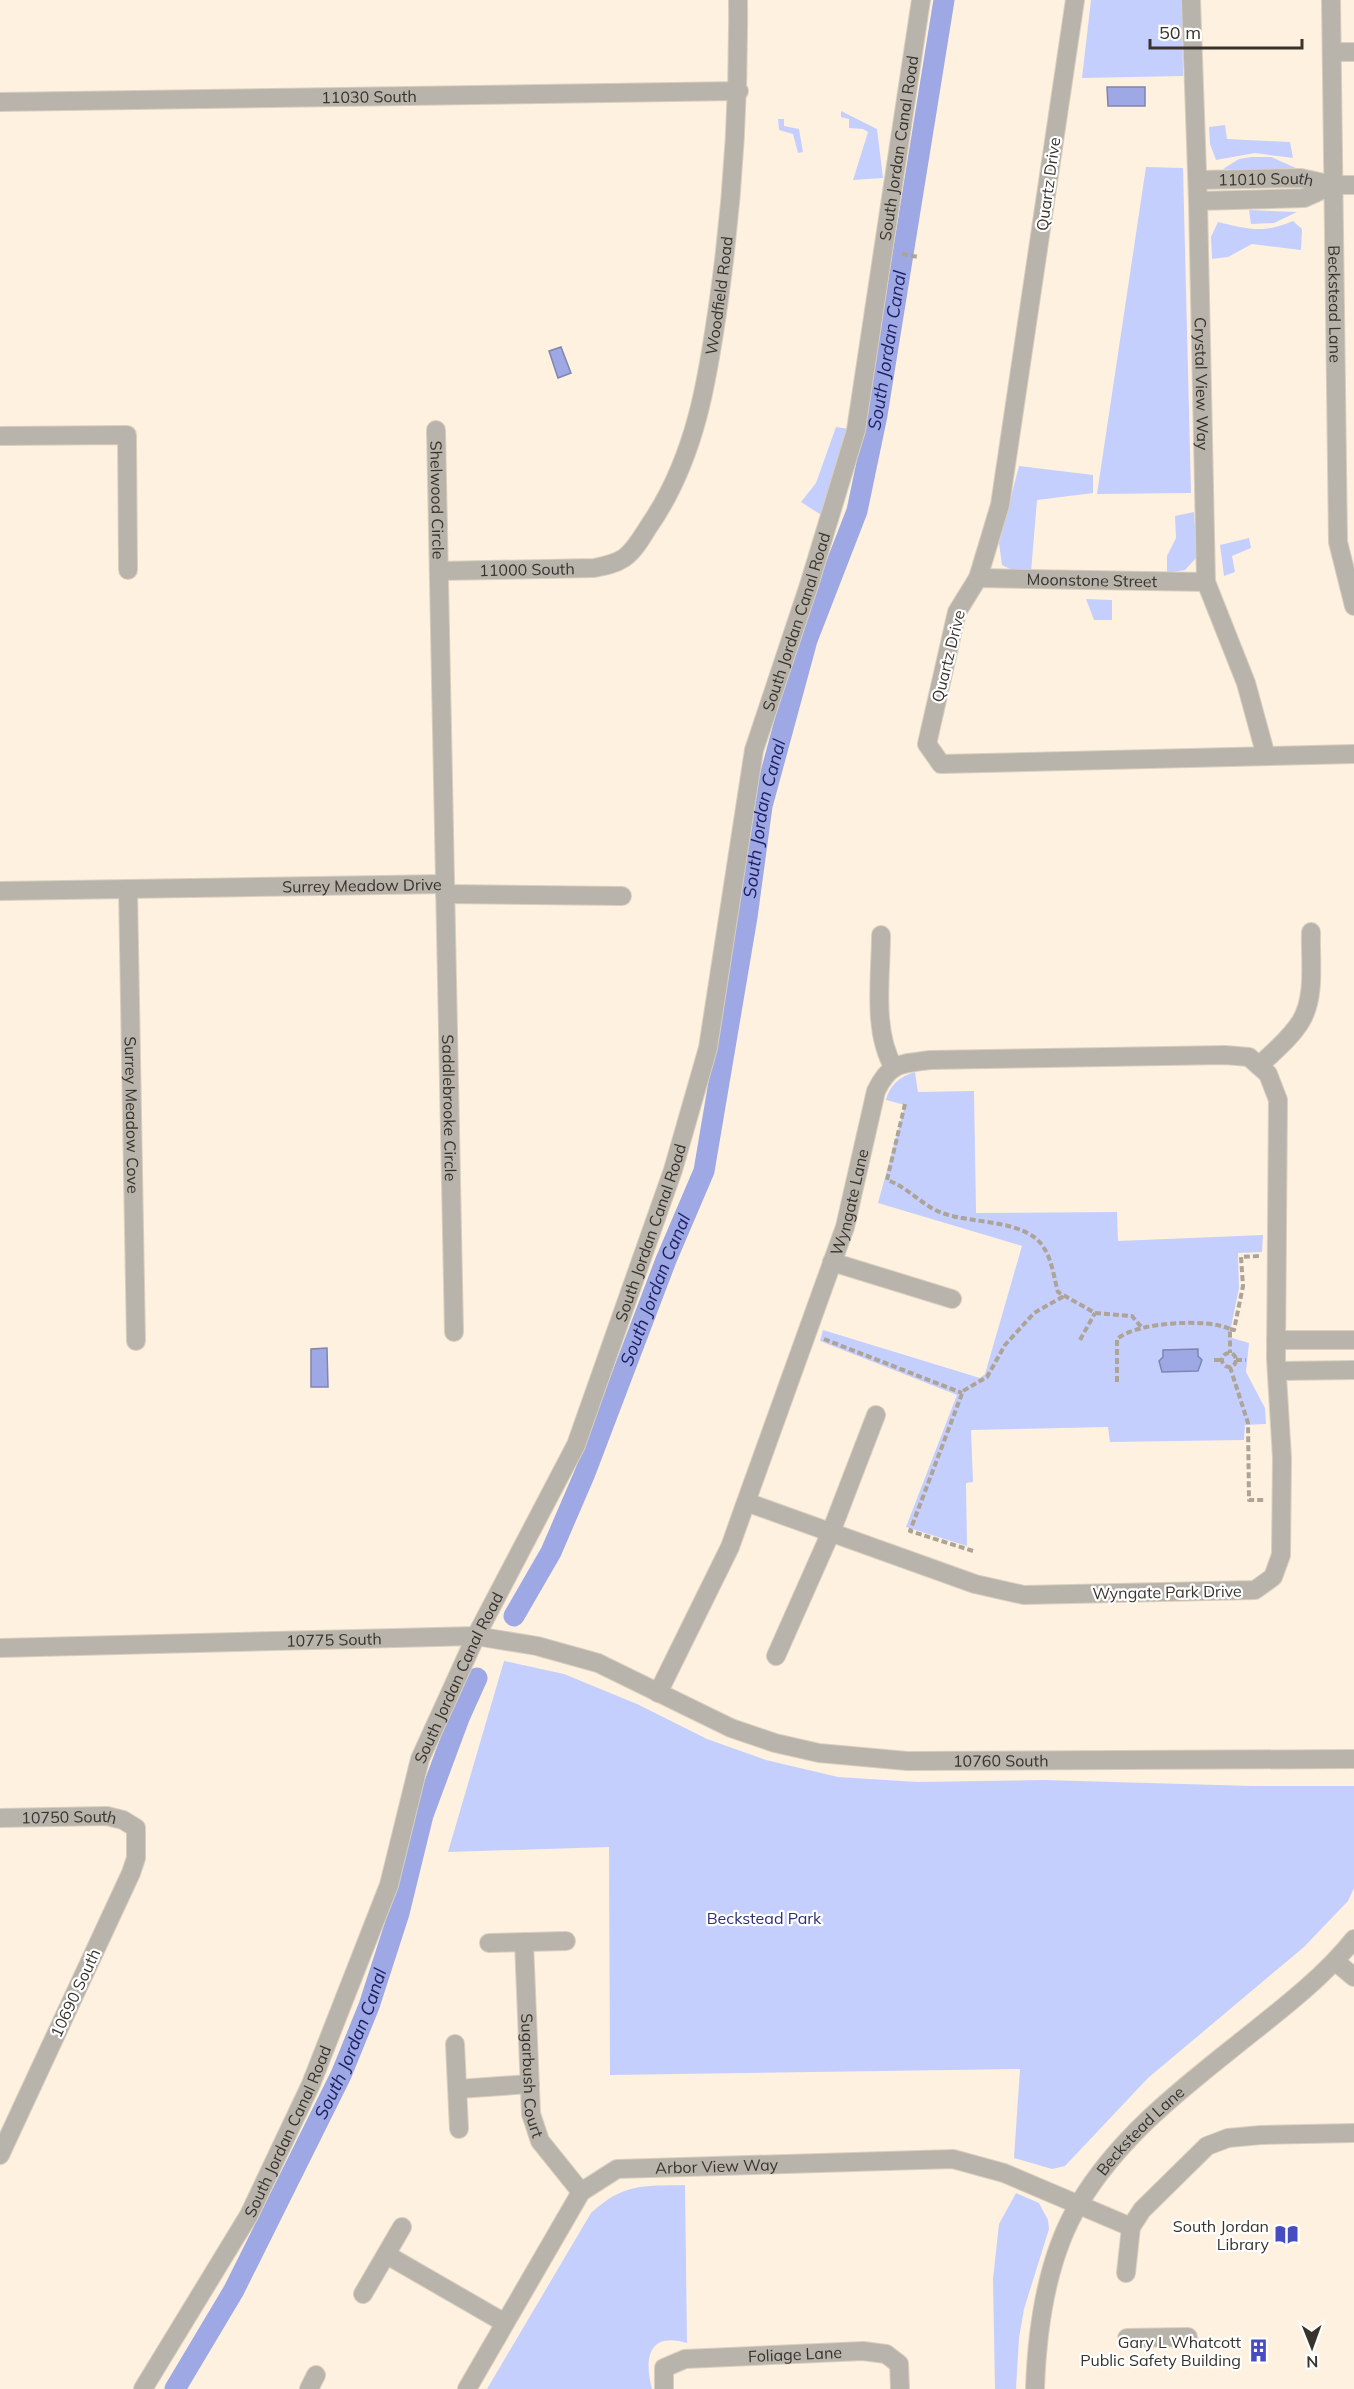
<svg xmlns="http://www.w3.org/2000/svg" width="1354" height="2389" font-family="Mulish,sans-serif">
<rect width="100%" height="100%" fill="#fef1df"/>
<!-- green -->
<g fill="#c5cffe">
<path d="M1091,0H1182L1183,76L1082,78Z"/>
<path d="M841,111L877,129L883,178L853,180L868,132L863,129L849,128V119L841,117Z"/>
<path d="M778,119H784V126L799,129L803,152L798,153L793,134L779,130Z"/>
<path d="M1225,125L1227,139L1290,142L1293,158L1255,153L1216,160L1210,144L1209,127Z"/>
<path d="M1251,157H1271L1296,168L1267,172L1223,169L1239,159Z"/>
<path d="M1146,167L1183,168L1191,493L1097,494Z"/>
<path d="M1249,210L1297,212L1274,223L1251,224Z"/>
<path d="M1293,221L1302,229L1301,250L1252,244L1228,257L1212,259L1211,237L1218,222C1248,229 1263,234 1293,221Z"/>
<path d="M836,427L856,430L829,520L801,502L816,483Z"/>
<path d="M1019,466L1093,475V493L1037,500L1031,572L1014,571L1002,565L999,543Z"/>
<path d="M1194,512L1197,557L1185,570L1167,573V556L1176,538L1175,516Z"/>
<path d="M1249,538L1251,548L1232,556L1235,572L1224,576L1220,545Z"/>
<path d="M1086,599L1112,600V620H1094Z"/>
<path d="M915,1072L918,1092L974,1091L976,1213L1117,1212L1118,1241L1263,1235L1262,1252L1238,1253L1239,1288L1229,1337L1249,1343L1246,1372L1265,1408L1266,1424L1245,1425L1244,1440L1110,1442L1108,1427L971,1430L973,1482L966,1483L967,1546L906,1527L957,1395L820,1341L823,1330L980,1378L985,1374L1022,1246L878,1203L905,1105L886,1100C889,1086 900,1076 915,1072Z"/>
<path d="M504,1661L564,1674L637,1704L707,1739L766,1760L838,1777L917,1782L1044,1780L1253,1786H1354V1888L1348,1901L1304,1947L1148,2078L1065,2166L1052,2169L1014,2158L1020,2069L610,2075L609,1847L448,1852Z"/>
<path d="M685,2185L687,2343C648,2331 644,2359 652,2389H487L591,2213C624,2183 642,2186 685,2185Z"/>
<path d="M1016,2193L1039,2203L1048,2220L1049,2229L1024,2309L1019,2338L1016,2389H995L993,2279L999,2224Z"/>
</g>
<!-- water -->
<g fill="#9da8e4" stroke="#7f85ad" stroke-width="1.5">
<path d="M1107,87H1145V106H1108Z"/>
<path d="M561,347L571,373L558,378L549,351Z"/>
<path d="M327,1348L328,1387H311V1349Z"/>
<path d="M1198,1349V1356L1202,1360L1198,1371L1162,1372L1159,1361L1163,1357V1350Z"/>
</g>
<g fill="none" stroke-linecap="round" stroke-linejoin="round">
<!-- canal -->
<g stroke="#9da8e4" stroke-width="21">
<path id="s1" d="M514,1616L551,1552L585,1473L666,1260L704,1171L747,917L762,806L807,640L857,511L877,415L944,0"/>
<path id="s2" d="M175,2389L234,2290L341,2075L369,2006L399,1913L423,1815L459,1718L477,1678"/>
</g>
<defs>
<g id="minor">
<path d="M1075,0L1000,505L978,578L957,612L927,744L941,764L1354,754"/>
<path id="s3" d="M1191,0L1198,201L1206,582L1246,683L1266,756"/>
<path id="s4" d="M1331,0L1338,542L1354,606"/>
<path d="M1332,52H1354"/>
<path id="s5" d="M0,102L739,91"/>
<path id="s6" d="M1198,180L1301,178L1333,185H1354"/>
<path d="M1198,201L1304,198L1333,185"/>
<path id="s7" d="M436,430L454,1332"/>
<path d="M0,436L127,435L128,570"/>
<path id="s8" d="M439,571L594,568C605,566 615,564 624,558C635,550 642,537 649,526C696,458 708,378 719,299C733,199 739,101 738,0"/>
<path id="s9" d="M978,578L1206,582"/>
<path id="s10" d="M128,889L136,1341"/>
<path id="s11" d="M0,891L445,884"/>
<path d="M445,894L622,896"/>
<path d="M881,935C881,977 872,1031 894,1068"/>
<path d="M1259,1066C1273,1052 1291,1038 1301,1021C1316,996 1310,959 1311,932"/>
<path d="M832,1262L952,1299"/>
<path d="M1276,1340H1354"/>
<path d="M1277,1371L1354,1370"/>
<path id="s12" d="M0,1648L476,1636L537,1646L598,1663L731,1728L775,1743L819,1753L907,1761L1354,1759"/>
<path d="M776,1656L831,1532L876,1415"/>
<path id="s13" d="M658,1693L730,1547L746,1502L845,1227L876,1091C890,1062 901,1064 930,1060L1225,1055L1249,1057L1268,1074L1278,1100L1276,1359L1282,1458L1281,1555L1273,1577L1255,1590L1024,1595L975,1584L746,1502"/>
<path id="s14" d="M0,1818L107,1816L123,1820L136,1828V1858L131,1873L0,2155"/>
<path id="s15" d="M524,1942L531,2114L540,2141L581,2192"/>
<path d="M489,1943L566,1941"/>
<path d="M1336,1962L1354,1977"/>
<path d="M455,2044L459,2129"/>
<path d="M458,2089L530,2084"/>
<path d="M387,2255L505,2323"/>
<path d="M1126,2273L1131,2227L1142,2210L1207,2146L1228,2138L1261,2135L1354,2133"/>
<path d="M363,2294L402,2227"/>
<path d="M1127,2338L1188,2337"/>
<path id="s16" d="M143,2389L249,2215L311,2084L389,1885L420,1759L476,1636L576,1445L673,1170L708,1048L754,750L809,585L856,430L921,0"/>
<path d="M309,2389L316,2375"/>
<path id="s17" d="M467,2389L581,2192L617,2169L953,2159L1004,2173L1131,2227"/>
<path id="s18" d="M664,2389V2368L685,2359L863,2351L886,2354L899,2364L900,2389"/>
<path id="s19" d="M1035,2389C1037,2329 1047,2257 1079,2204C1118,2138 1180,2090 1239,2043C1279,2011 1322,1979 1354,1939"/>
</g>
</defs>
<!-- minor casing -->
<use href="#minor" stroke="#dacfbf" stroke-width="20"/>
<!-- path -->
<g stroke="#ada396" stroke-width="4" stroke-dasharray="6 3" stroke-linecap="butt">
<path d="M902,254L918,257"/>
<path d="M905,1104L887,1180C908,1187 921,1205 942,1213C972,1224 1027,1219 1044,1248C1052,1260 1054,1278 1058,1292L1095,1313L1132,1316L1142,1328"/>
<path d="M1230,1329L1234,1330L1243,1286L1241,1257L1260,1256"/>
<path d="M824,1339L962,1393"/>
<path d="M1080,1340L1095,1313"/>
<circle cx="1229" cy="1360" r="7"/>
<path d="M1214,1360H1223"/>
<path d="M1236,1360H1246"/>
<path d="M1230,1367L1248,1423L1249,1500H1264"/>
<path d="M1117,1382V1339C1137,1322 1207,1318 1230,1329V1353"/>
<path d="M973,1551L910,1531L963,1391L987,1377L1005,1345L1034,1313L1064,1296"/>
</g>
<!-- minor -->
<use href="#minor" stroke="#b8b3ab" stroke-width="18"/>
</g>
<!-- icons -->
<defs>
<symbol id="library-bare" viewBox="-9 -9 18 18"><path d="M-6-4Q-3-5.5-.7-3.5V5Q-3 3-6 4ZM6-4Q3-5.5 .7-3.5V5Q3 3 6 4Z" fill="#484cc1" stroke="#fff" stroke-width="2.5" paint-order="stroke"/></symbol>
<symbol id="building-bare" viewBox="-9 -9 18 18"><path d="M-4-6H4V6H1V3H-1V6H-4ZM-2.5-4.3h1.7v1.8h-1.7ZM.8-4.3h1.7v1.8H.8ZM-2.5-1h1.7V.8h-1.7ZM.8-1h1.7V.8H.8Z" fill="#484cc1" stroke="#fff" stroke-width="2.5" paint-order="stroke"/></symbol>
</defs>
<g fill-rule="evenodd">
<use href="#library-bare" x="1270" y="2218" width="33" height="33"/>
<use href="#building-bare" x="1242" y="2334" width="33" height="33"/>
</g>
<g text-anchor="middle" stroke-width="4.5" stroke-linejoin="round" paint-order="stroke">
<!-- street labels -->
<g font-size="16" fill="#38332c" stroke="#fff">
<text dy="6" stroke="none"><textPath href="#s5" startOffset="369">11030 South</textPath></text>
<text dy="6" stroke="none"><textPath href="#s16" startOffset="2384">South Jordan Canal Road</textPath></text>
<text dy="6" stroke="none"><textPath href="#s6" startOffset="68">11010 South</textPath></text>
<text transform="translate(1048 184) rotate(-82)" y="6">Quartz Drive</text>
<text dy="6" stroke="none"><textPath href="#s8" startOffset="471">Woodfield Road</textPath></text>
<text dy="6" stroke="none"><textPath href="#s4" startOffset="304">Beckstead Lane</textPath></text>
<text dy="6" stroke="none"><textPath href="#s3" startOffset="384">Crystal View Way</textPath></text>
<text dy="6" stroke="none"><textPath href="#s7" startOffset="70">Shelwood Circle</textPath></text>
<text dy="6" stroke="none"><textPath href="#s8" startOffset="88">11000 South</textPath></text>
<text dy="6" stroke="none"><textPath href="#s9" startOffset="114">Moonstone Street</textPath></text>
<text dy="6" stroke="none"><textPath href="#s16" startOffset="1898">South Jordan Canal Road</textPath></text>
<text transform="translate(948 656) rotate(-76)" y="6">Quartz Drive</text>
<text dy="6" stroke="none"><textPath href="#s11" startOffset="362">Surrey Meadow Drive</textPath></text>
<text dy="6" stroke="none"><textPath href="#s7" startOffset="678">Saddlebrooke Circle</textPath></text>
<text dy="6" stroke="none"><textPath href="#s10" startOffset="226">Surrey Meadow Cove</textPath></text>
<text dy="6" stroke="none"><textPath href="#s13" startOffset="528">Wyngate Lane</textPath></text>
<text dy="6" stroke="none"><textPath href="#s16" startOffset="1268">South Jordan Canal Road</textPath></text>
<text transform="translate(1167 1592) rotate(-1)" y="6">Wyngate Park Drive</text>
<text dy="6" stroke="none"><textPath href="#s12" startOffset="334">10775 South</textPath></text>
<text dy="6" stroke="none"><textPath href="#s16" startOffset="782">South Jordan Canal Road</textPath></text>
<text dy="6" stroke="none"><textPath href="#s12" startOffset="1023">10760 South</textPath></text>
<text dy="6" stroke="none"><textPath href="#s14" startOffset="69">10750 South</textPath></text>
<text transform="translate(75 1993) rotate(-65)" y="6">10690 South</text>
<text dy="6" stroke="none"><textPath href="#s15" startOffset="134">Sugarbush Court</textPath></text>
<text dy="6" stroke="none"><textPath href="#s16" startOffset="296">South Jordan Canal Road</textPath></text>
<text dy="6" stroke="none"><textPath href="#s19" startOffset="288">Beckstead Lane</textPath></text>
<text dy="6" stroke="none"><textPath href="#s17" startOffset="370">Arbor View Way</textPath></text>
<text dy="6" stroke="none"><textPath href="#s18" startOffset="154">Foliage Lane</textPath></text>
</g>
<!-- park labels -->
<g font-size="16" fill="#2b2f75" stroke="#fff">
<text x="764" y="1924">Beckstead Park</text>
</g>
<!-- poi labels -->
<g font-size="16" fill="#38332c" stroke="#fff" text-anchor="end">
<text x="1269" y="2232">South Jordan<tspan x="1269" dy="18">Library</tspan></text>
<text x="1241" y="2348">Gary L Whatcott<tspan x="1241" dy="18">Public Safety Building</tspan></text>
</g>
<!-- water labels -->
<g font-size="18" font-style="italic" fill="#1e1e63" stroke="#fff">
<text dy="6" stroke="none"><textPath href="#s1" startOffset="1328">South Jordan Canal</textPath></text>
<text dy="6" stroke="none"><textPath href="#s1" startOffset="842">South Jordan Canal</textPath></text>
<text dy="6" stroke="none"><textPath href="#s1" startOffset="356">South Jordan Canal</textPath></text>
<text dy="6" stroke="none"><textPath href="#s2" startOffset="388">South Jordan Canal</textPath></text>
</g>
</g>
<!-- north arrow -->
<g transform="translate(1312 2347) rotate(179)" stroke="#ffffff" stroke-width="4.5" paint-order="stroke">
<path d="M0-4.5L10 22L0 15L-10 22Z" fill="#38332c"/>
<text y="-9" font-size="16" font-weight="bold" text-anchor="middle" fill="#38332c">N</text>
</g>
<!-- scale -->
<path d="M1150 39v9h152v-9" fill="none" stroke="#38332c" stroke-width="3"/>
<text x="1159" y="39" font-size="18" fill="#38332c" stroke="#ffffff" stroke-width="4.5" paint-order="stroke">50 m</text>
</svg>
